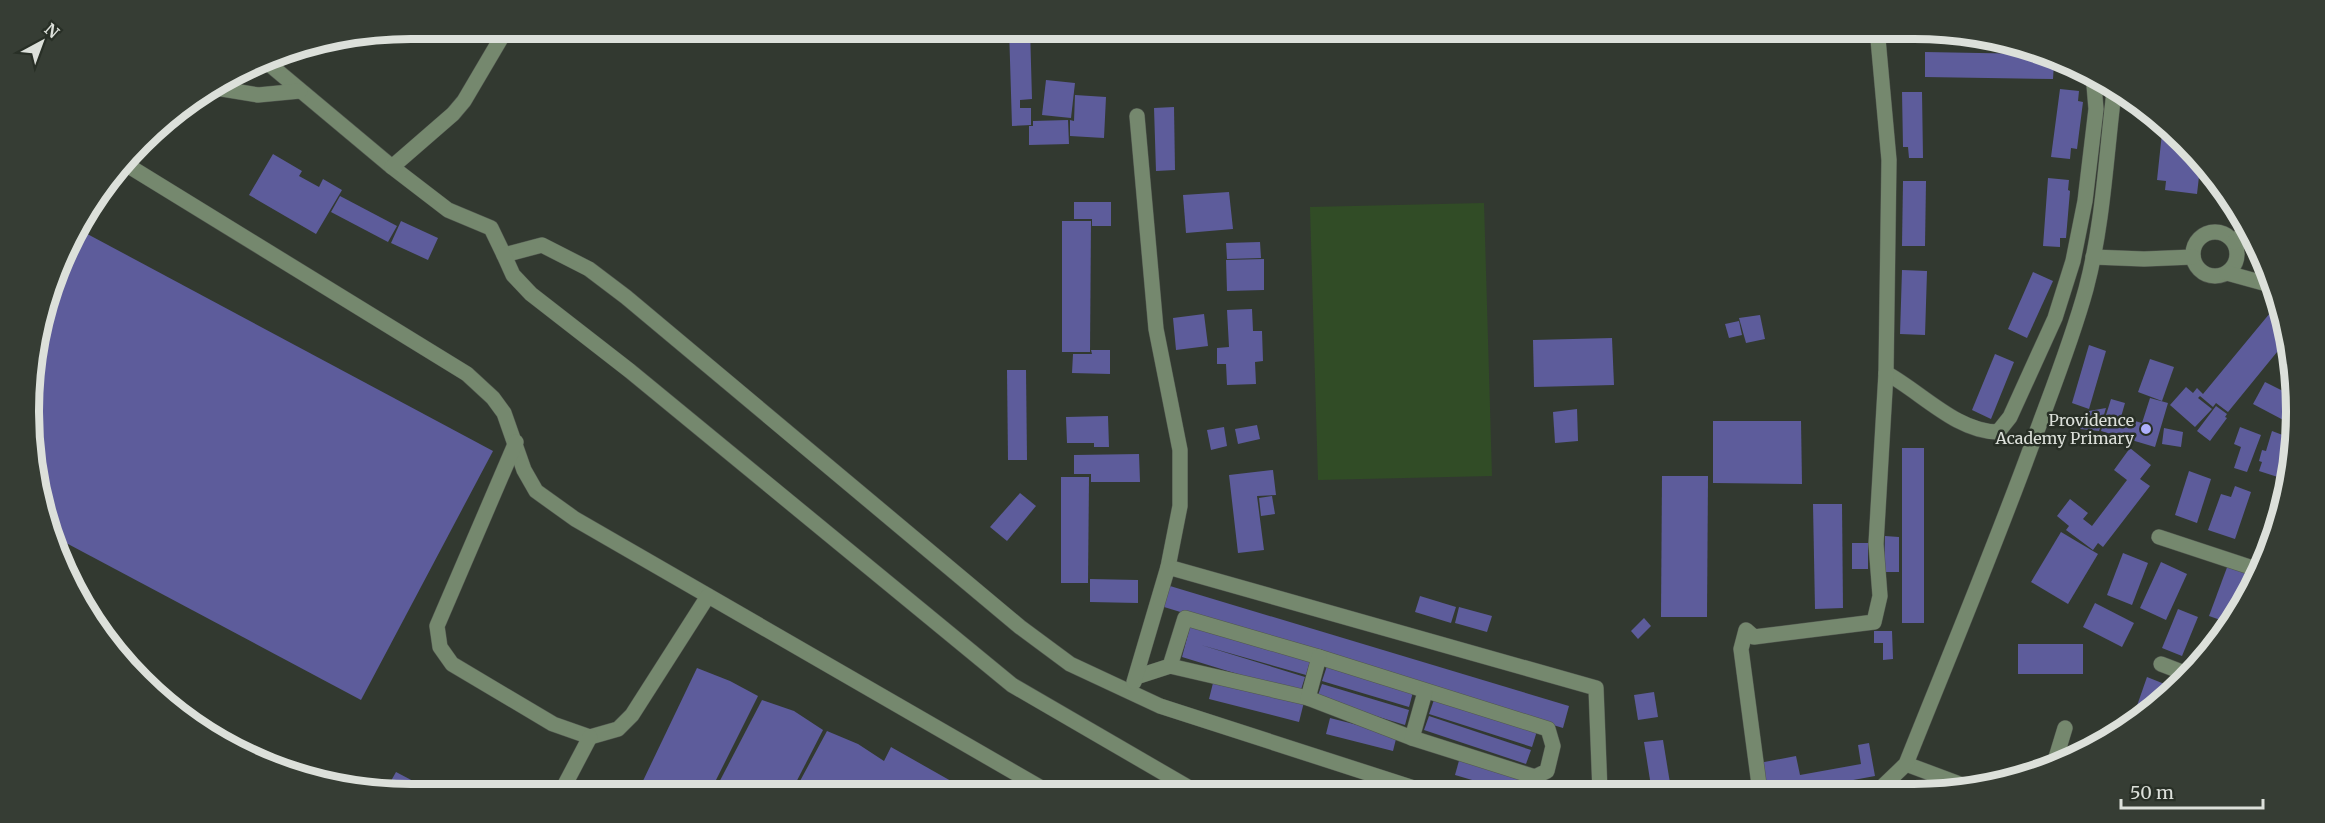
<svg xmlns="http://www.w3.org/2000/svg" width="2325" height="823" font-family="Merriweather,serif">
<rect width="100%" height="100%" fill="#323930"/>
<!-- green -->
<path fill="#314c26" d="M1484,203L1492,476L1318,480L1310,207Z"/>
<!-- building -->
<g fill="#5d5c9b">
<path d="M1009,28H1030L1032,99L1020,100V108H1031V125L1012,126Z"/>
<path d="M1925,52L2037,54L2054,62L2053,79L1925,77Z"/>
<path d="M1046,80L1075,83L1071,118L1042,115Z"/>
<path d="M2060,89L2079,91L2078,101L2083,102L2077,149L2071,148L2070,159L2051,157Z"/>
<path d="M1902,92H1922L1923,158H1909L1908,147H1903Z"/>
<path d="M1075,95L1106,97L1104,138L1070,136V120L1074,121Z"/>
<path d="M1174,107L1175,170L1156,171L1154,108Z"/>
<path d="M1068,120L1069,144L1029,145V126H1033V121Z"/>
<path d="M2162,133L2169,134L2180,146L2169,144V146L2182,147L2200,168L2197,194L2165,190L2166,181L2157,180Z"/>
<path d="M273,154L302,171L299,176L319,187L323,179L342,190L316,234L249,195Z"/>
<path d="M2048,178L2069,180L2068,190L2070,191L2066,238H2060V247L2043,246Z"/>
<path d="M1903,181H1926L1925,246H1902Z"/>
<path d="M1229,192L1233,229L1186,233L1183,195Z"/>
<path d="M340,196L397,226L388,242L331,212Z"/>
<path d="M1074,202H1111V226H1092V219H1074Z"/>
<path d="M401,221L438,238L428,260L391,243Z"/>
<path d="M1062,221H1091L1090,352H1062Z"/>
<path d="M78,229L493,451L361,700L53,536L41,510L32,362L68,242Z"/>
<path d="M1260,242L1261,258L1227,259L1226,243Z"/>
<path d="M1264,259V290L1227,291L1226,260Z"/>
<path d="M1902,270L1927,271L1925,335L1900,334Z"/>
<path d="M2033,272L2053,281L2027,338L2008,329Z"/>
<path d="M2275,307L2286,341L2228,412L2216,403L2213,407L2200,396L2198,398L2212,409L2195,427L2170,405L2186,387L2193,393L2197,388L2203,394Z"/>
<path d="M1252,309L1253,331H1262L1263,361L1255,362L1256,384L1227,385L1226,364H1217V348L1229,347L1227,310Z"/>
<path d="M1204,314L1208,346L1176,350L1173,318Z"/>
<path d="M1760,315L1765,339L1746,343L1739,318Z"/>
<path d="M1739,321L1742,335L1729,338L1725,324Z"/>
<path d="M1612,338L1614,385L1534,387L1533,340Z"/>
<path d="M2089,345L2106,351L2089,409L2072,403Z"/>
<path d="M1091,350H1110V374L1072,373L1073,354H1092Z"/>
<path d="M1995,354L2014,362L1991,419L1972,410Z"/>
<path d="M2150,359L2174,367L2162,401L2138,392Z"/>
<path d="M2292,359L2293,361L2292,380L2287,378L2286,365Z"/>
<path d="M1007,370H1026L1027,460H1008Z"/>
<path d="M2265,382L2291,395L2289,423L2253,404Z"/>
<path d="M2150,398L2168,403L2155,447L2101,431L2111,399L2125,403L2121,417L2142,423Z"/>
<path d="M2216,406L2227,414L2225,417L2227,418L2210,441L2197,431Z"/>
<path d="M2106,408L2099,431L2080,429L2089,411Z"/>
<path d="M1577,409L1578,441L1555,443L1553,412Z"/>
<path d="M1108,416L1109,447H1094V443H1067L1066,417Z"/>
<path d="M1713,421H1801L1802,484L1713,483Z"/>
<path d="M1257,425L1260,439L1238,444L1235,429Z"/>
<path d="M1224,427L1227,446L1211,450L1207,430Z"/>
<path d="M2240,427L2261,435L2247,472L2234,468L2241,447L2234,444Z"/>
<path d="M2164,428L2183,432L2181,447L2162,444Z"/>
<path d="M2272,431L2288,437L2284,479L2259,471L2262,462L2259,461L2262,450L2266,451Z"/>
<rect x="1902" y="448" width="22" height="175"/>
<path d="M2130,448L2151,465L2140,479L2150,486L2103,547L2098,543L2093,550L2066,530L2069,526L2057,516L2070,499L2088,513L2083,519L2092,526L2127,480L2114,470Z"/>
<path d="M1139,454L1140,482H1091V474H1074V455Z"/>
<path d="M1273,470L1276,495L1257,496L1264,550L1238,553L1229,475Z"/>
<path d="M2189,471L2211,479L2197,523L2175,515Z"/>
<path d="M1662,476H1708L1707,617H1661Z"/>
<path d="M1061,477H1089L1088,583H1061Z"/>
<path d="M2235,486L2251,492L2235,539L2208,530L2221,494L2231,497Z"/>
<path d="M1020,493L1036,506L1007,541L990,527Z"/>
<path d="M1272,496L1275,514L1261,516L1259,498Z"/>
<path d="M1813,504H1842L1843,608L1815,609Z"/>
<path d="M2061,532L2098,554L2068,604L2031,582Z"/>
<path d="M1885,536L1899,537V572H1884Z"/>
<rect x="1852" y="543" width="16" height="26"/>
<path d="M2123,553L2148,563L2132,605L2107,595Z"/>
<path d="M2161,562L2187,574L2166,620L2140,608Z"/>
<path d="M2229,562L2255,572L2242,607L2229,623L2209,616Z"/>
<path d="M1090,579L1138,580V603L1090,602Z"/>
<path d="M1170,586L1569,706L1563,728L1164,607Z"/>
<path d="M1420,596L1456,607L1451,623L1415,612Z"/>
<path d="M2095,603L2134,623L2122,647L2083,627Z"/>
<path d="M1459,607L1492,616L1487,632L1455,623Z"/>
<path d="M2178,609L2198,617L2182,656L2162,648Z"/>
<path d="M1644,618L1651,626L1638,639L1631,631Z"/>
<path d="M1191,623L1311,658L1306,675L1201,645L1305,677L1300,693L1182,657Z"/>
<path d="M2212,629L2221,632L2203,655H2202Z"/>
<path d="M1874,631H1892L1893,659L1883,660V643H1874Z"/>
<rect x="2018" y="644" width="65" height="30"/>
<path d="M1327,666L1413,692L1409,707L1322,681Z"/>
<path d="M697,668L730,681L758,696L709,794H661L641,785Z"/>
<path d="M2147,677L2167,685L2161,703L2131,723Z"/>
<path d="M1214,679L1304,702L1299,722L1209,699Z"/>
<path d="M1322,684L1409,710L1405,725L1317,698Z"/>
<path d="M1654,692L1658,717L1638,720L1634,695Z"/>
<path d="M1435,697L1537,731L1532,747L1429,714Z"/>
<path d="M762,700L794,711L823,730L790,794H713Z"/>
<path d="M1429,716L1531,750L1526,764L1424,730Z"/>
<path d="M1330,718L1397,735L1393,751L1326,734Z"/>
<path d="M827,731L858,744L884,761L891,747L951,781L944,793L793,794Z"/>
<path d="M1663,740L1670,783L1651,786L1644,742Z"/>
<path d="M1869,743L1875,776L1788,792H1764L1759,763L1796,756L1800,775L1861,764L1858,745Z"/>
<path d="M1460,757L1560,786L1558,792H1513L1455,775Z"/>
<path d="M396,772L438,794H412L397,793L387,788Z"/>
</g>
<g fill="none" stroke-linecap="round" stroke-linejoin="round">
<defs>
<g id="minor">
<path d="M263,59L392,167L448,210L491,228L504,255L542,245L589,269L626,297L1020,627L1070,664L1160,706L1426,792"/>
<path d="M216,88L258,95L300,91"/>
<path d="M1137,116L1156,329L1180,450V506L1168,567"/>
<path d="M127,165L467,374L493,398L504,413L524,470L536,491L575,519L1050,793"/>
<path d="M392,167L453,114L464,101L507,28"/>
<circle cx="2215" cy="254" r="22"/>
<path d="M2234,242L2248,229"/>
<path d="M504,255L513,275L531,294L630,371L1012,685L1198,793"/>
<path d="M2093,257L2144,259L2193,257"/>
<path d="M2227,273L2267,284"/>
<path d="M1886,373C1921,392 1957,432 1998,432L2010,417L2055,318L2073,261L2085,201L2096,109L2094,85"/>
<path d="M516,442L437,626L440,647L452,664L553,724L590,737L618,729L632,715L708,596"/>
<path d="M2159,537L2259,570"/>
<path d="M2161,664L2187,674"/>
<path d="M1136,677L1170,666L1185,618L1319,657L1548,729L1553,746L1547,771L1535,777L1412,738L1308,698L1170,666"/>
<path d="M1134,682L1168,567L1596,688L1600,792"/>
<path d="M1308,698L1319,657"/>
<path d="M1412,738L1425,692"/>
<path d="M1906,764L1973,789"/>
<path d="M2054,764L2065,728"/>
<path d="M1878,791L1906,764C1949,656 1994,549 2034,439C2052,390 2072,340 2086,289C2103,225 2106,157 2114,92"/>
<path d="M1760,792L1741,649L1746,630L1754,637L1874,622L1880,596L1876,544L1886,373L1889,160L1877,28"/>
<path d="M560,794L590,737"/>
</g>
</defs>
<!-- minor casing -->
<use href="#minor" stroke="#51574f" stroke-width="16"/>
<!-- minor -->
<use href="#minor" stroke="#75886e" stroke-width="15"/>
</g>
<!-- markers -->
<circle fill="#adaffb" stroke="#282f26" stroke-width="2" cx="2146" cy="429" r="6"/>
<g text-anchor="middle" stroke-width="5" stroke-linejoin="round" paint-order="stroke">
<!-- poi labels -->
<g font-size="16" fill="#dce0da" stroke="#282f26" text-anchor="end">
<text x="2134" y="426">Providence<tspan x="2134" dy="18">Academy Primary</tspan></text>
</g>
</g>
<!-- crop -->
<path d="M0 0H2325V823H0ZM411 39H1914A372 372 0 0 1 2286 411V412A372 372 0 0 1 1914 784H411A372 372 0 0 1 39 412V411A372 372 0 0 1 411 39Z" fill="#363d34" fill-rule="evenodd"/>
<path fill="none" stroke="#dce0da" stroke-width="8" d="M411 39H1914A372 372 0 0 1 2286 411V412A372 372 0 0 1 1914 784H411A372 372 0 0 1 39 412V411A372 372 0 0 1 411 39Z"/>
<!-- north arrow -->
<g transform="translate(42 42) rotate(41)" stroke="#282f26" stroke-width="4.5" paint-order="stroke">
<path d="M0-4.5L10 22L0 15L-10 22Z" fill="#dce0da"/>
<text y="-9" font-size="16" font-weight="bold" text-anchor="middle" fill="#dce0da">N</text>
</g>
<!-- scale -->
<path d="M2121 799v9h142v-9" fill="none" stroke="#dce0da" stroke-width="3"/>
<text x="2130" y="799" font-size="18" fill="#dce0da" stroke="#282f26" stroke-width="4.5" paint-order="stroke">50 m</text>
</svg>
